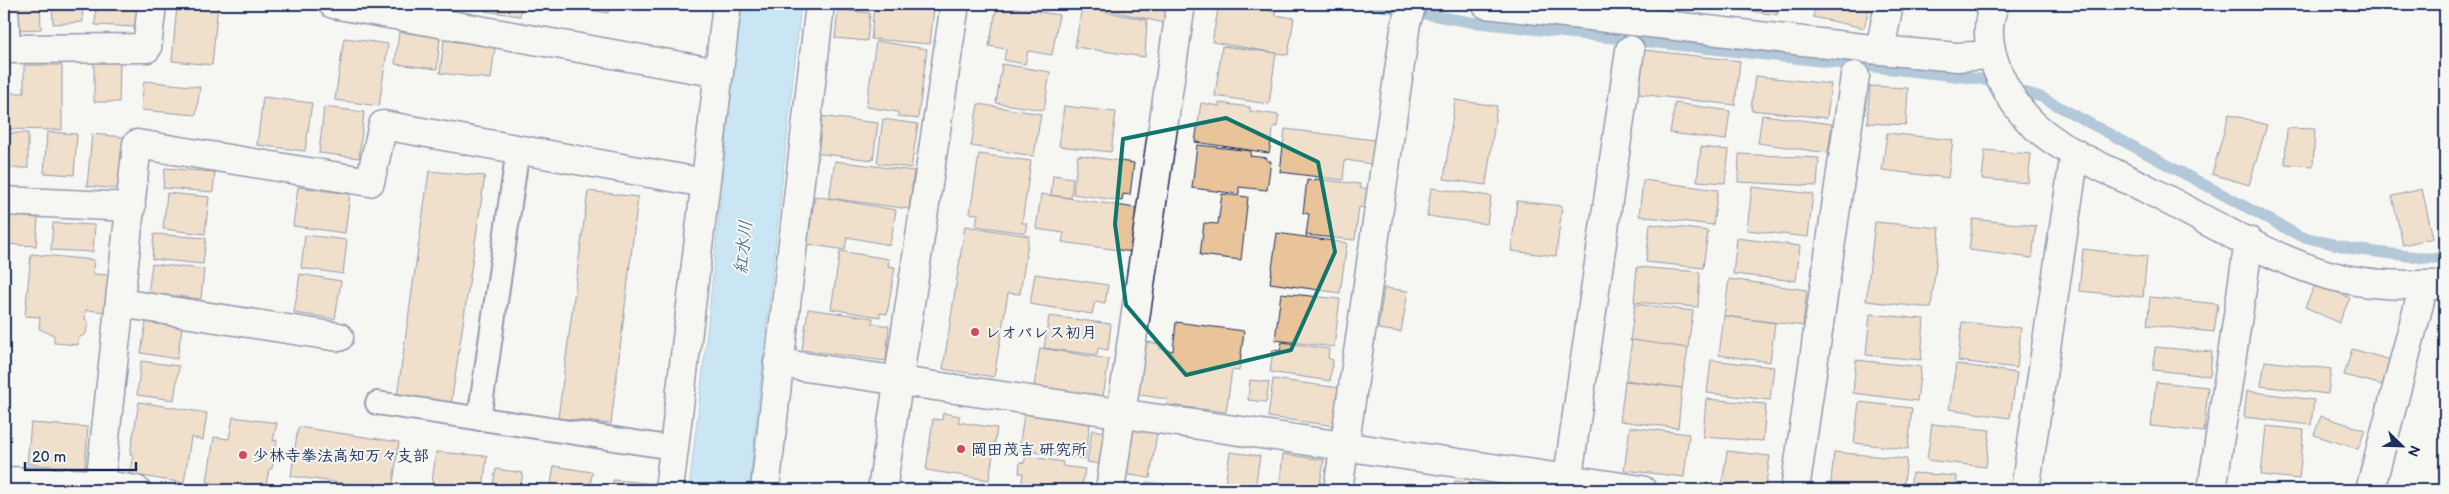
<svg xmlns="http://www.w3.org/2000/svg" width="2449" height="494" font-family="'Balsamiq Sans','Klee One',sans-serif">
<rect width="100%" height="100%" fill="#f6f6f2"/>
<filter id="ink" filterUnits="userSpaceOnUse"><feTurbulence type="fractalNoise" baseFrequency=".02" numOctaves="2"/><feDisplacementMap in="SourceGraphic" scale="10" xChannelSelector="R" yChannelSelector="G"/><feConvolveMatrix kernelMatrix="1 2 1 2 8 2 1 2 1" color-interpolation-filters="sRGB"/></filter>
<g filter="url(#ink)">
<!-- water -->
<path fill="#94d2f5" stroke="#6491b9" d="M740,4H801L749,490H689L706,344Z"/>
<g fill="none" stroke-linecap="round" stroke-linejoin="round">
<!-- stream -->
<path stroke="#6491b9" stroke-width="11" d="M1370,4L1470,22L1981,79L2041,97L2300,236L2353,249L2424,258H2445"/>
</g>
<!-- building -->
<g fill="#e9c399" stroke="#1b2f5e">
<path d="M15,4H40L41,29L16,30Z"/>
<path d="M52,4H82L83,22L53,24Z"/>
<path d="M96,4H137L136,27L95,25Z"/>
<path d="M177,4H218L212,65L172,61Z"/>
<path d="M485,4H522L520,16L485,11Z"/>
<path d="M570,4H610L608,13L569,7Z"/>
<path d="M874,4H936V8H934L930,44L871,39Z"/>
<path d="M997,4H1054L1053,9Z"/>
<path d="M1109,4H1171L1168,24L1109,10Z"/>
<path d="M1219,4H1270L1269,11L1276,12L1275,15L1294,18L1288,55L1212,42Z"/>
<path d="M1635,4H1656L1655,7Z"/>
<path d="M1725,4H1779L1777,15L1725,7Z"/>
<path d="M1816,4H1870L1864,28L1813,17Z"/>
<path d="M997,5L1059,15L1052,55L1028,51L1025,64L1004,60L1006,49L989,46Z"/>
<path d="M1082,7L1147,20L1145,57L1075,47Z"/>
<path d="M838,10L870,13L867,41L835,38Z"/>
<path d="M399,32L440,37L437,69L395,64Z"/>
<path d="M344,38L388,44L379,106L335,100Z"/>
<path d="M444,40L495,47L491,79L440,73Z"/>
<path d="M876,41L927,49L918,119L898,116V112L866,107Z"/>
<path d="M1222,46L1276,53L1269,104L1215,96Z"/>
<path d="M1644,50L1740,61L1735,105L1638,94Z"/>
<path d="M94,62L120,63L119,102H94Z"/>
<path d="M1002,64L1050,72L1044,110L996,103Z"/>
<path d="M24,65H62V130L5,129V93H24Z"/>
<path d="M1755,76L1831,84L1827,118L1751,110Z"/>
<path d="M144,81L200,87L196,115L141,110Z"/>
<path d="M1870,86L1908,88L1906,125L1867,123Z"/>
<path d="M263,97L312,103L305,151L257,145Z"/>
<path d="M1455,100L1497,106L1486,185L1444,179Z"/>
<path d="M1201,103L1219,106V103L1250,107V111L1279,115L1277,127L1274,126L1269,153L1195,142Z"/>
<path d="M1675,103L1730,111L1726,140L1670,133Z"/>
<path d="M978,104L1041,114L1034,156L971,146Z"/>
<path d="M1064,106L1116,112L1111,152L1059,146Z"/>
<path d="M324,107L364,112L359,158L319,153Z"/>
<path d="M2229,114L2267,125L2249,185L2212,174Z"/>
<path d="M1762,115L1832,124L1828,153L1758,143Z"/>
<path d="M818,116L878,123L873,160L814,153Z"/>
<path d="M883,119L918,124L911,168L877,163Z"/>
<path d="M2287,128L2315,129L2313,166L2285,164Z"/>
<path d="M1285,129L1374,140L1371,164L1345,160L1343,180L1280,172Z"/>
<path d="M47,132L77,134L74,175L44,173Z"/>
<rect x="4" y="133" width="24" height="35"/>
<path d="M1887,133L1953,140L1948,178L1882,170Z"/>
<path d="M92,134L124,137L119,189L87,186Z"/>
<path d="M1197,145L1251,151L1250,156L1267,158V161H1271L1267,190L1239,187V194L1192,188Z"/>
<path d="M1701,147L1729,150L1725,183L1697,181Z"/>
<path d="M1985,150L2031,154L2028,183L1982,179Z"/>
<path d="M979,154L1031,161L1022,223H1027L1025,233L976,226L978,214L970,213Z"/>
<path d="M1739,154L1819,158L1817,186L1738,182Z"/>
<path d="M1078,155L1134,163L1130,195L1123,194L1122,201L1073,194Z"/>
<path d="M835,161L914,171L909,209L829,198Z"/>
<path d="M165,168L215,172L213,192L163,188Z"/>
<path d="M429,171L485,176L451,404L397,397Z"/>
<path d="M1053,175L1073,178L1071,198L1051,195Z"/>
<path d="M1315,179L1360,184V188L1368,189L1365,208L1359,207L1355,240L1306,235L1309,214L1303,213L1307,180L1315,181Z"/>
<path d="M1643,180L1718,190L1713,225L1639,216Z"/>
<path d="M298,187L350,194L345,233L293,226Z"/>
<path d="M1752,187L1813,194L1808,237L1747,230Z"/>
<path d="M1431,188L1491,196L1487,224L1427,216Z"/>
<path d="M2422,189L2433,238L2403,245L2392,196Z"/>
<path d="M588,191L638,197L611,424L558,418Z"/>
<path d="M167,193L209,197L205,234L163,229Z"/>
<path d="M1041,194L1136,208L1135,214L1139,215L1133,252L1062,242L1064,233L1036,229Z"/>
<path d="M1222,194L1248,197L1241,260L1200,255L1204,223L1218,224Z"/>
<path d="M815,196L896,210L890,245L847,237L845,250L807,244Z"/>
<path d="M1517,201L1562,206L1556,256L1511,251Z"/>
<path d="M4,215L38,218L36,246L4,244Z"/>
<path d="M1973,219L2036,226L2032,258L1969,250Z"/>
<path d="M1875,222L1940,228L1931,308L1866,301Z"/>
<path d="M53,223L95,225L93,252L51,250Z"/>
<path d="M1650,224L1708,231L1703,268L1646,262Z"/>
<path d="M965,226L1029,236L1020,294L1008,293L994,377L943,369Z"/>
<path d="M1277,233L1347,243L1340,293L1270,283Z"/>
<path d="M154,234L206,238L203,264L152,259Z"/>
<path d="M305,235L347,240L343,274L301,268Z"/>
<path d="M1737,238L1800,246L1796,281L1733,274Z"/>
<path d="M2083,249L2147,256L2143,297L2079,291Z"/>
<path d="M840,251L889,259L888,266L895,267L887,314L880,313V317L831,309Z"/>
<path d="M31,254L94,260L93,274L110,275L106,312L86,310L85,319L88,321L86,334L78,338V345L54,343V335L39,329L40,317L25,316Z"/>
<path d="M152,264L204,269L201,299L148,293Z"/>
<path d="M1637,267L1700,272L1698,307L1634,302Z"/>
<path d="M300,274L341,281L335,319L294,313Z"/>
<path d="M1035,274L1108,285L1105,303L1095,301L1092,314L1030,304Z"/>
<path d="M1729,279L1807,290L1803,326L1724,316Z"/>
<path d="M2316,283L2350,298L2339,323L2305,307Z"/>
<path d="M1384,288L1408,291L1401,332L1378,329Z"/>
<path d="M1281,293L1340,299L1334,347L1275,340Z"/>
<path d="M2150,297L2218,304L2214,332L2147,325Z"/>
<path d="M1635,304L1693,311L1688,348L1630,341Z"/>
<path d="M808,309L873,318L872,323L889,326L886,361L802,350Z"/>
<path d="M1870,314L1924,319L1921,360L1866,355Z"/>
<path d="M1049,316L1111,324L1108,350L1098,348L1097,355L1044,348Z"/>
<path d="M1724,316L1775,323L1770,362L1719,355Z"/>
<path d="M146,322L182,328L177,359L141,353Z"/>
<path d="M1176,322L1244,331L1239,371L1232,370L1226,412L1168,405L1167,399L1134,394L1141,341L1160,344V349L1173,351Z"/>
<path d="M1962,322L2021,328L2017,368L1958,361Z"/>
<path d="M1632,340L1688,348L1682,388L1626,380Z"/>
<path d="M1282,342L1329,349L1328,358L1333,360L1330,381L1270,372L1273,350L1280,351Z"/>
<path d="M2155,347L2212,352L2210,376L2153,370Z"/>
<path d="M1040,348L1109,359L1103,397L1034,386Z"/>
<path d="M2352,349L2391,360L2383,385L2344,375Z"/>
<path d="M1711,360L1774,367L1770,400L1707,393Z"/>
<path d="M1856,360L1921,367L1917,401L1853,393Z"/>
<path d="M141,361L179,366L174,400L137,395Z"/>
<path d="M2265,361L2331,369L2328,394L2261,386Z"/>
<path d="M1956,364L2017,373L2010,418L1949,409Z"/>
<path d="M1273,379L1340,388L1335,426L1268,417Z"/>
<path d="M1250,380L1269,382L1266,402L1248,400Z"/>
<path d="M1625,381L1682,388L1678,428L1620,421Z"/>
<path d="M2156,382L2208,387L2204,432L2151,426Z"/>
<path d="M2247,391L2314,400L2311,425L2244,417Z"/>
<path d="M1706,399L1766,404L1763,441L1703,437Z"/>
<path d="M139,402L207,413L203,440L191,437L184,483L129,474L133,455L130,454Z"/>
<path d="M1859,402L1912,408L1908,449L1854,443Z"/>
<path d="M943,413L960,416L958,422L997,428L989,480L926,470L933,419L942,420Z"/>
<path d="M1024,414L1090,424L1085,459L1019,450Z"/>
<path d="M2321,416L2365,430L2358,449L2314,435Z"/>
<path d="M233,417L277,423L273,441L277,440L272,469H269L266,485L239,484L235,488L207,482L214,437L229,439Z"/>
<path d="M31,423L88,427L85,469L27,464Z"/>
<path d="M1932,424L1990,430L1986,467L1927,460Z"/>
<path d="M2266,426L2304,430L2299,479L2261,475Z"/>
<path d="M298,427L399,442L392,490L291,476Z"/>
<path d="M1630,427L1689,434L1684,477L1624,470Z"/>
<path d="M1131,429L1157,433L1150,478L1123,474Z"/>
<path d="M1092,430L1105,432L1100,464L1087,462Z"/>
<path d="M1727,451L1770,456L1765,490L1722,485Z"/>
<path d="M436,452L487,456L483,490H431Z"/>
<path d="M1230,452L1260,456L1255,488L1225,484Z"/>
<path d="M1834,452L1907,459L1903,490H1830Z"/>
<path d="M1283,454L1324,460L1319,490H1279Z"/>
<path d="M1026,456L1063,462L1062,466L1085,469L1082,485L1097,488V490L1021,489L1023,473H1019L1020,462L1024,463Z"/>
<path d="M554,466L592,472L590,490H550Z"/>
<path d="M496,469L523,473L520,490H492Z"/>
<path d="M1912,473L1957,476L1956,490H1910Z"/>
<path d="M613,480L659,484L658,490H612Z"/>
<path d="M1455,481L1472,483L1471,490H1453Z"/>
<path d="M928,482L982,490H927Z"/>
<path d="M1146,482L1206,490H1145Z"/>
<path d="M1007,487L1024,490H1006Z"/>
<path d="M1483,487L1511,490H1483Z"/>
</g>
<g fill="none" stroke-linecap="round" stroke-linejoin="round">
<defs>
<g id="lane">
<path d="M377,403L674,448"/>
<path d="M479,419L518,149"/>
</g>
<g id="street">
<path d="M4,4L6,49"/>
<path d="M333,4L719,73"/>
<path d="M1486,4L1880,50L1957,57L1991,55"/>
<path d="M1995,4C1976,42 2006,100 2035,126C2066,154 2110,170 2147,189C2203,218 2272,260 2332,276C2370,286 2407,285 2445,285"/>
<path d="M4,49L147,48L152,4"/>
<path d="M1880,50L1889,4"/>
<path d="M4,201L131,207"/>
<path d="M120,303L339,337"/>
<path d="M778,363L1642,490"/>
<path d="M4,481L100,484L136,490"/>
<path d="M100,484L137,144L370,182L383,125L705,183"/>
<path d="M669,490L727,4"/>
<path d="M765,490L820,4"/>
<path d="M882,490L955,4"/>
<path d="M1110,490L1181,4"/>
<path d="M1338,490L1406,23L1412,4"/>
<path d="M1566,490L1630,50"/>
<path d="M1795,490L1855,76"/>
<path d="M2025,490L2075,153"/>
<path d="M2212,490L2249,241"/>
<path d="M2370,490L2424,285"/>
</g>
</defs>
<!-- lane casing -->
<use href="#lane" stroke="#1b2f5e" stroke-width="26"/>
<!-- street casing -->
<use href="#street" stroke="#1b2f5e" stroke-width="31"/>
<!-- lane -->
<use href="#lane" stroke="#f6f6f2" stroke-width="22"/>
<!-- street -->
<use href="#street" stroke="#f6f6f2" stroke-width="28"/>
</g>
</g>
<!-- marked area -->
<path d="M0 0H2449V494H0ZM1226,118L1318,162L1335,252L1291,350L1186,375L1126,305L1115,224L1123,139Z" fill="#f6f6f2" fill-opacity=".55" fill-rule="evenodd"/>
<path fill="none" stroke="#0f766e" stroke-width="4" stroke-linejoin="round" d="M1226,118L1318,162L1335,252L1291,350L1186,375L1126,305L1115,224L1123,139Z"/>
<!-- markers -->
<g fill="#d1495b" stroke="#f6f6f2" stroke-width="2">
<circle cx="975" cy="332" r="5"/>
<circle cx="961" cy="449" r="5"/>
<circle cx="243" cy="455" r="5"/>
</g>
<g text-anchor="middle" stroke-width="4" stroke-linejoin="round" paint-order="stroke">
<!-- poi labels -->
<g font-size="16" font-weight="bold" fill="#1b2f5e" stroke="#f6f6f2" text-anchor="start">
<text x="985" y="338">レオパレス初月</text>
<text x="971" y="455">岡田茂吉 研究所</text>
<text x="253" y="461">少林寺拳法高知万々支部</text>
</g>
<!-- water labels -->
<g font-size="18" font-style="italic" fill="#395884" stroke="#f6f6f2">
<text transform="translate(743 247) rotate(-84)" y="6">紅水川</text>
</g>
</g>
<!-- margin -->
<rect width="2449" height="494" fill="none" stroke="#f6f6f2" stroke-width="20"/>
<rect x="10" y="10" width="2429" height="474" fill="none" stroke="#1b2f5e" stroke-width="2" filter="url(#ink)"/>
<!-- north arrow -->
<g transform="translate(2402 446) rotate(113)" stroke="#f6f6f2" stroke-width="4" paint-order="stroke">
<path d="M0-4L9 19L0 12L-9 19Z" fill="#1b2f5e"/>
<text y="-8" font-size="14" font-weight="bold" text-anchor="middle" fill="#1b2f5e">N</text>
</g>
<!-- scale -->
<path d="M25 462v8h111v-8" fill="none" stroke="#1b2f5e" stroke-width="2.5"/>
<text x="32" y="462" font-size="15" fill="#1b2f5e" stroke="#f6f6f2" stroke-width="4" paint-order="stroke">20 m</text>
</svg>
